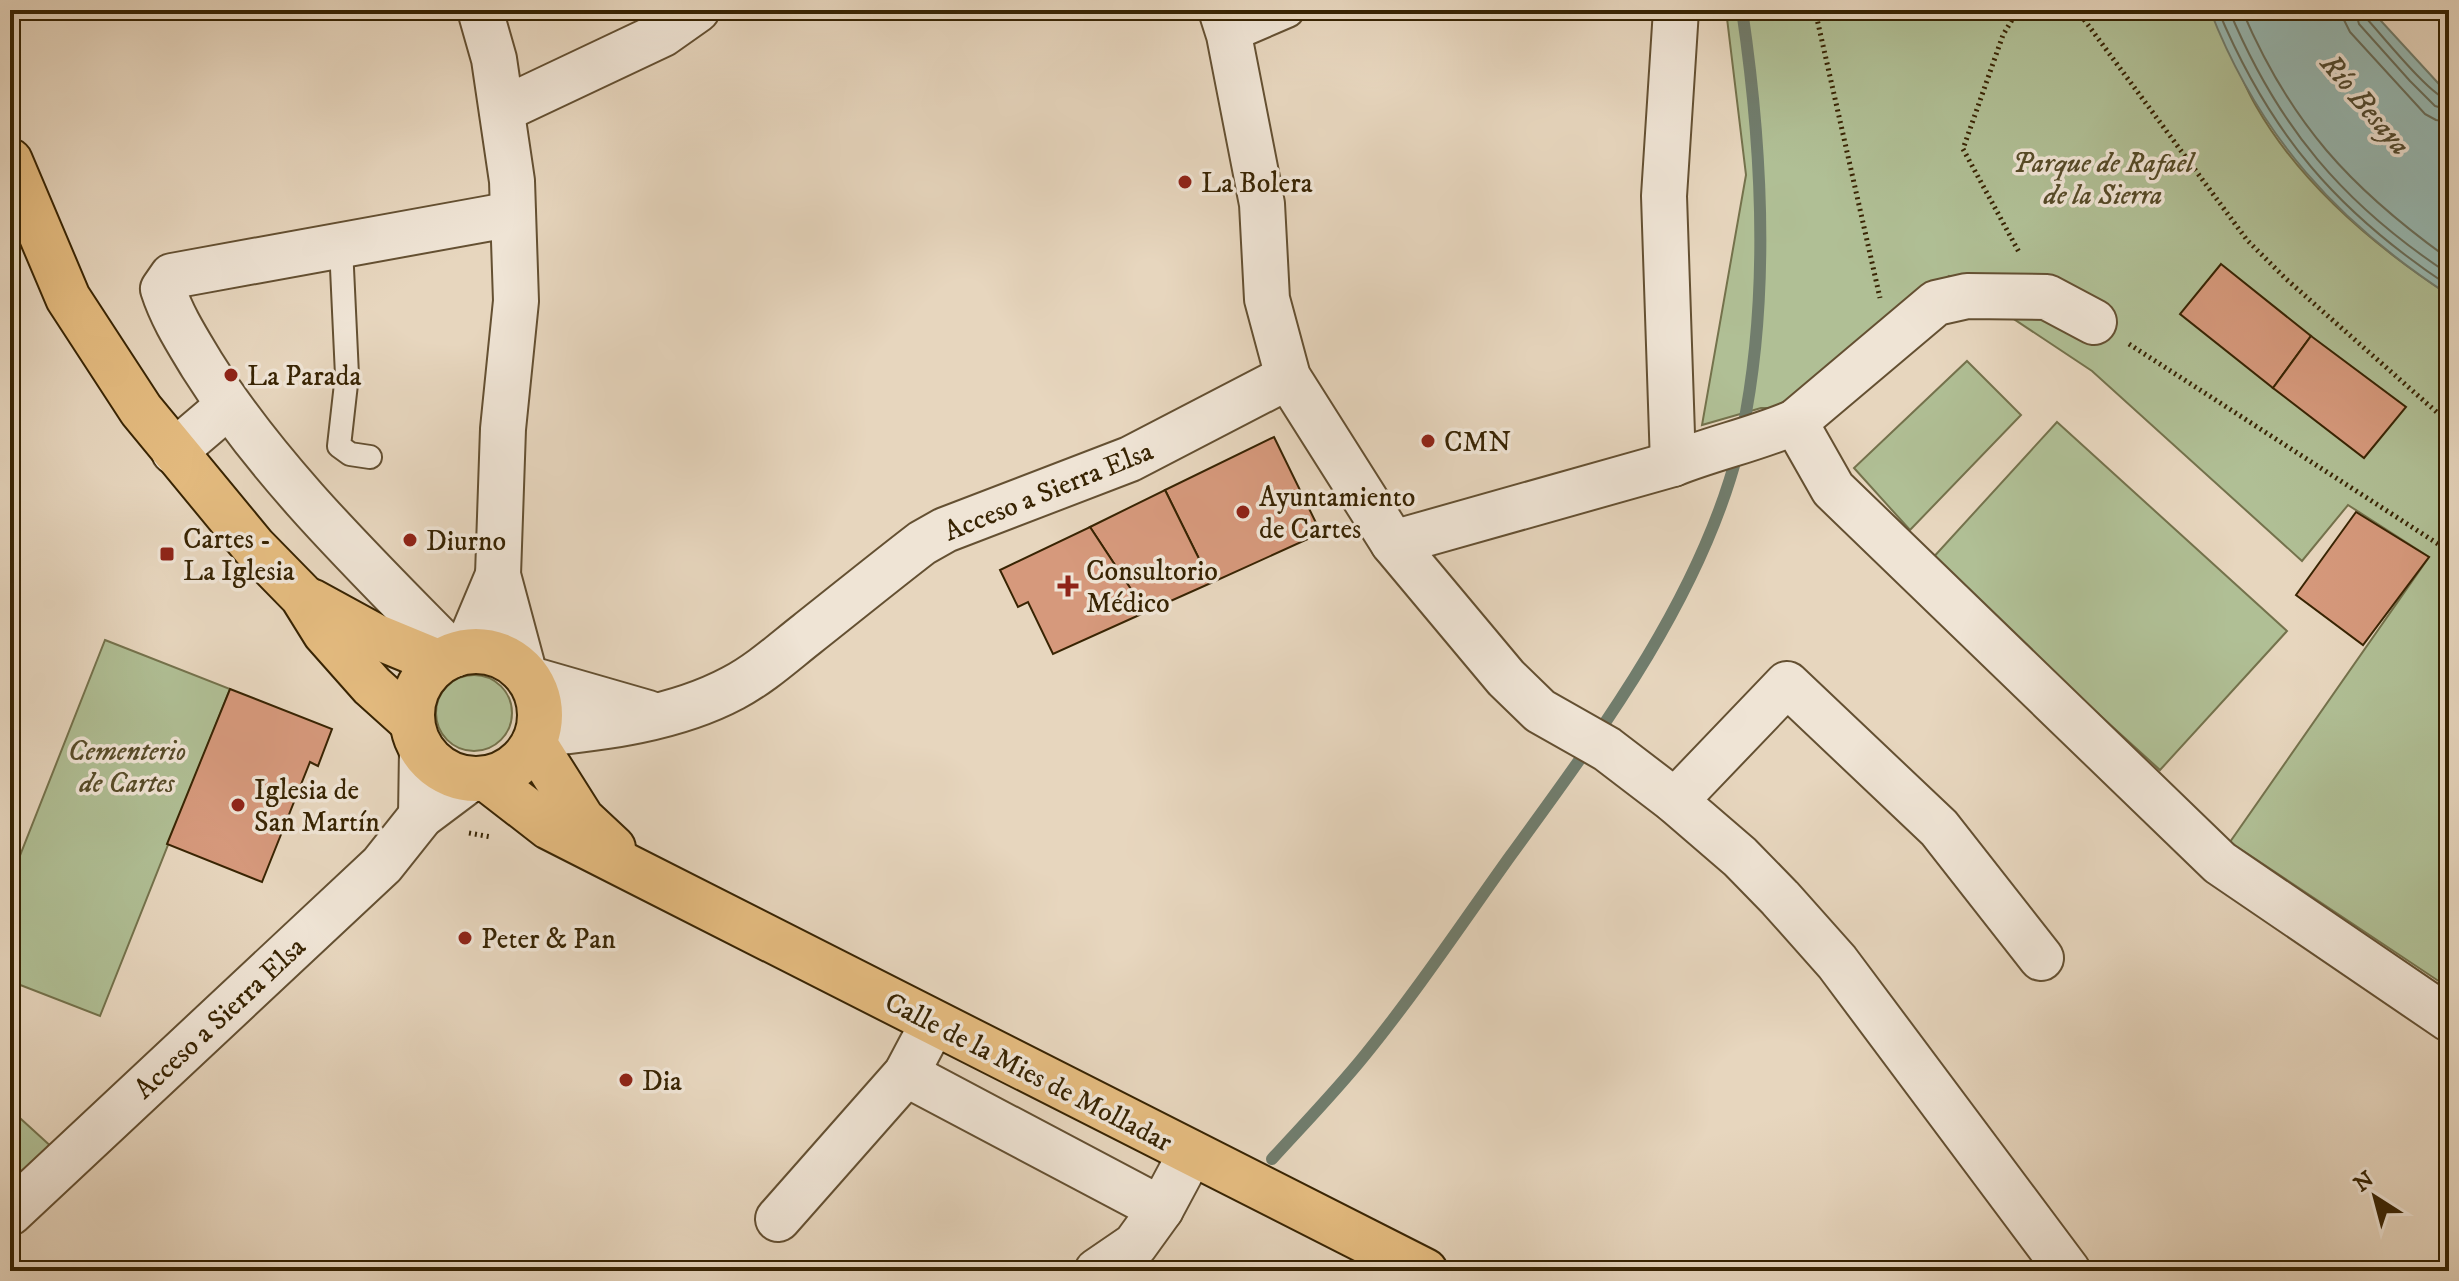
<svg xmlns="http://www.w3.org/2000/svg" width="2459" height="1281" font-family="'IM FELL DW Pica',serif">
<rect width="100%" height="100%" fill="#e7d6be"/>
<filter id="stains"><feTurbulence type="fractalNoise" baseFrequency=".0025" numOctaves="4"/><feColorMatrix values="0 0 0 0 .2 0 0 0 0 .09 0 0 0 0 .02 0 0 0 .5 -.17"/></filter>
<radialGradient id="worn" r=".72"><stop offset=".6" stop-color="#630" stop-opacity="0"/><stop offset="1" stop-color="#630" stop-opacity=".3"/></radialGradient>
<!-- green -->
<g fill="#b0bf95" stroke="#74724c" stroke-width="2">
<path d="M1726,10H2214C2228,42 2239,77 2256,106C2301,185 2374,246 2449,295V988L2230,842L2429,557L2348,505L2302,561L2092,371L1949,276L1777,408H1761L1702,425L1746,175Z"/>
<path d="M1967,361L2021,415L1910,530L1854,468Z"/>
<path d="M2057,422L2287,631L2160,770L1930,561Z"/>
<path d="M105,640L230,689L100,1016L10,981V881Z"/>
<circle cx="474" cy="713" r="38"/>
<path d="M10,1109L66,1160L10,1213Z"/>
</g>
<!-- water -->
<path fill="#97b9b3" stroke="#717d6d" stroke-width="2" d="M2210,10H2371L2449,95V295C2337,222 2259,136 2210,10Z"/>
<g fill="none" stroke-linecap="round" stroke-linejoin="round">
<!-- shore -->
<g stroke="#686e5b" stroke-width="2">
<path d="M2218,10C2270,134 2337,212 2449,286"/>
<path d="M2229,10C2278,127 2343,204 2449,274"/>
<path d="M2242,10C2290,123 2350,188 2449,259"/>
<path d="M2343,10L2344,20L2350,32L2425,114L2436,120L2449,122"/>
<path d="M2355,10L2359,24L2410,81L2435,106L2449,110"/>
<path d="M2365,10L2367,19C2381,34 2432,98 2449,100"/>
</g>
<!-- stream -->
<g stroke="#717d6d" stroke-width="12">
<path d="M1742,433C1770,299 1762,145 1742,10"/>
<path d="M1272,1159C1303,1125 1336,1091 1365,1055C1417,991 1463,922 1511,855C1599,734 1700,599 1738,451"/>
</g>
</g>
<!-- building -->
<g fill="#d6997c" stroke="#382403" stroke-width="2">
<path d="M2221,264L2311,336L2273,388L2180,314Z"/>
<path d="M2311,336L2406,407L2364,458L2273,388Z"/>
<path d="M1274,437L1321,533L1211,583L1165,490Z"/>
<path d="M1165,490L1211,583L1146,612L1090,527Z"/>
<path d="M2356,512L2429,557L2363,645L2296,595Z"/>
<path d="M1090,527L1146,612L1053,654L1028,602L1018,607L1000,570Z"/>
<path d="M230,689L332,729L318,766L310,762L262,882L167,844Z"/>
</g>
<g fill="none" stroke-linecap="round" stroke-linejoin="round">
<defs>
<path id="service" d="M341,247L347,375L339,446L350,454L370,457"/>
<path id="pedestrian" d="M1229,35L1287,10"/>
<g id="minor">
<path d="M480,10L494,59L512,181L516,301L503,429L498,575L524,672"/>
<path d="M1221,10L1229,35L1262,204L1267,299L1288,377L1393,543L1506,678L1540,711L1607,749L1675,801L1740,857L1780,898L1837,962L2068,1271"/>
<path d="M502,110L663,34L697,10"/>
<path d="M1795,422L1833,489L2220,863L2449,1019"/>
<path d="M174,452L228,406"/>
<path d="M1673,464L1664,196L1676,10"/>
<path d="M1393,543L1673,464C1713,448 1756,439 1795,422L1936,303L1967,296L2047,297L2094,322"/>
<path d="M466,651L498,575"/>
<path d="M454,655C365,564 270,473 202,365C187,340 172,317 163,289L172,276L513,214"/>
<path d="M1675,801L1787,684L1939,828L2041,958"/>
<path d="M906,1074L1161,1209"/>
<path d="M778,1219L906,1074L933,1023"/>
<path d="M1097,1271L1135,1245L1161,1209L1191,1153"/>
</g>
<g id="tertiary">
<path d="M530,679L648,713"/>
<path d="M539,734C603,728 675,719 733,688C760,674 784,652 807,634C845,604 883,573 922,543L945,530L1130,459L1288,377"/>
<path d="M421,816L422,750"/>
<path d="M10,1213L382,865L421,816L469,780"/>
</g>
<g id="trunk">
<path d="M10,161L68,298L141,410L254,547L302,596L325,633L372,686L412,722"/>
<path d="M311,601L375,636L438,662"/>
<circle cx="476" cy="715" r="64"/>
<path d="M534,743L582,819L613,848"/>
<path d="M487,779L549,827L1425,1271"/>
</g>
</defs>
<!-- service casing -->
<use href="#service" stroke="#645032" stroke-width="26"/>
<!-- pedestrian casing -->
<use href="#pedestrian" stroke="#645032" stroke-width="38"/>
<!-- minor casing -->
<use href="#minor" stroke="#645032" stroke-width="48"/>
<!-- tertiary casing -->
<use href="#tertiary" stroke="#645032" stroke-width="48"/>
<!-- trunk casing -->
<use href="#trunk" stroke="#382403" stroke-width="48"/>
<!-- path -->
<g stroke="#382403" stroke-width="5" stroke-dasharray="2 4" stroke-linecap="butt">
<path d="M1815,10L1880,298"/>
<path d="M2018,10L2003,35L1963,149L2020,254"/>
<path d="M2077,10L2247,240L2285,278L2449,423"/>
<path d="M2129,344L2449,551"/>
<path d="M469,833L491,837"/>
</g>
<!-- service -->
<use href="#service" stroke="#efe4d5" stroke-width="22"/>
<!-- pedestrian -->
<use href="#pedestrian" stroke="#efe4d5" stroke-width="34"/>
<!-- minor -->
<use href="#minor" stroke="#efe4d5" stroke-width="44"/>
<!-- tertiary -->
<use href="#tertiary" stroke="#efe4d5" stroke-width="44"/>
<!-- trunk -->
<use href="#trunk" stroke="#e4bb7f" stroke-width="44"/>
</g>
<!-- markers -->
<g fill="#8f2418" stroke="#efe4d5" stroke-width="3">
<circle cx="1185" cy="182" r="8"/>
<circle cx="231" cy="375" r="8"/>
<circle cx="1428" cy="441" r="8"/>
<circle cx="1243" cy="512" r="8"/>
<circle cx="410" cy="540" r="8"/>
<rect x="159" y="546" width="16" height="16" rx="4"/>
<path d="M1064 574h8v8h8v8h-8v8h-8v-8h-8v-8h8z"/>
<circle cx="238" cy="805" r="8"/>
<circle cx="465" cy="938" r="8"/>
<circle cx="626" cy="1080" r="8"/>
</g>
<g text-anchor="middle" stroke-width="7" stroke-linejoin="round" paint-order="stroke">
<!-- park labels -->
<g font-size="28" font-style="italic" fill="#564b28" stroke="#efe4d5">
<text x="2103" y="172">Parque de Rafael<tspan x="2103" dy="32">de la Sierra</tspan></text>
<text x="127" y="760">Cementerio<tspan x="127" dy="32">de Cartes</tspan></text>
</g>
<!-- poi labels -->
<g font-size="28" fill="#382403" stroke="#efe4d5" text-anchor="start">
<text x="1201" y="192">La Bolera</text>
<text x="247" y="385">La Parada</text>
<text x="1444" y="451">CMN</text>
<text x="1259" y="506">Ayuntamiento<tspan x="1259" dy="32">de Cartes</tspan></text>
<text x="183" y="548">Cartes -<tspan x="183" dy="32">La Iglesia</tspan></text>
<text x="426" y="550">Diurno</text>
<text x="1086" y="580">Consultorio<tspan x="1086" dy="32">Médico</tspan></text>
<text x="254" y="799">Iglesia de<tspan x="254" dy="32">San Martín</tspan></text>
<text x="481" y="948">Peter &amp; Pan</text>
<text x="642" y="1090">Dia</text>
</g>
<!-- street labels -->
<g font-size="28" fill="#382403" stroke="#efe4d5">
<text transform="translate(1048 490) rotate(-22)" y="10">Acceso a Sierra Elsa</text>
<text transform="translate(219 1017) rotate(-43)" y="10">Acceso a Sierra Elsa</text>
<text transform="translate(1029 1071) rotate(27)" y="10">Calle de la Mies de Molladar</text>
</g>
<!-- water labels -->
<g font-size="30" font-style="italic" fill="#50492f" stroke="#efe4d5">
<text transform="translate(2366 104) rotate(50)" y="10">Río Besaya</text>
</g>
</g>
<!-- margin -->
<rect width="2459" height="1281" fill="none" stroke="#e7d6be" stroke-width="40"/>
<rect x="12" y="12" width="2435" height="1257" fill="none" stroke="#382403" stroke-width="4"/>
<rect x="20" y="20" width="2419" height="1241" fill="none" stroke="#382403" stroke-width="2"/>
<!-- north arrow -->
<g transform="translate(2375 1197) rotate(324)" stroke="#efe4d5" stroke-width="6" paint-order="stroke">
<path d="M0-6L14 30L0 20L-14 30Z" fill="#382403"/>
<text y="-12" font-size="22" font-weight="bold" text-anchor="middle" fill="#382403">N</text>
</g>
<rect width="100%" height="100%" filter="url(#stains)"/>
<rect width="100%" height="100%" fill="url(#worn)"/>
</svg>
